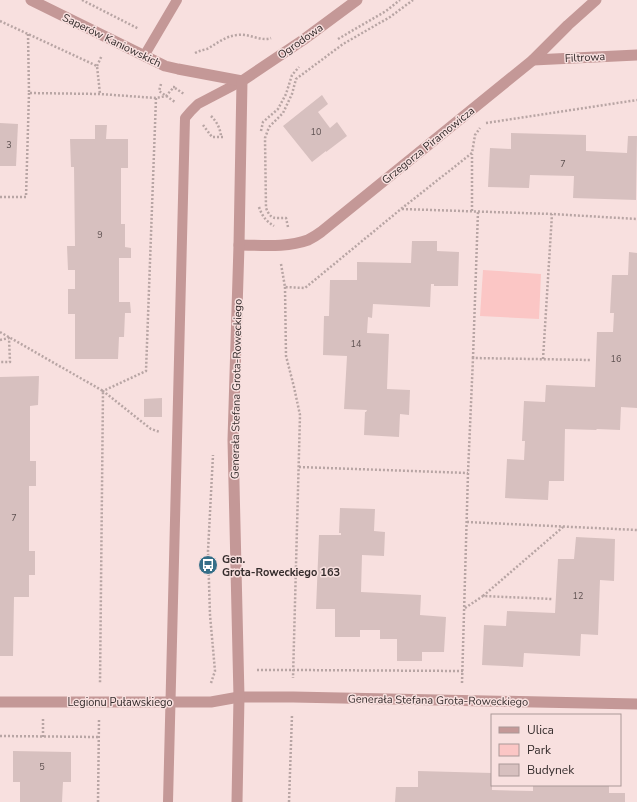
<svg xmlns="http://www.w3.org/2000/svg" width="637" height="802" font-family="'Nunito Sans',sans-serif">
<rect width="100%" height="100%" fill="#f8e0df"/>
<!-- green -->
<path fill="#fbc6c5" d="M483,270L541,274L539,319L480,316Z"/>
<!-- building -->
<g fill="#d7c0bf">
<path d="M322,95L328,104L318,112L330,128L337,122L347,136L326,152V151L312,162L283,126Z"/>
<path d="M0,123L18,124L16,166H0Z"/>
<path d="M95,125H107L106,139H128V168H121V224H125V247L131,248V258H119V302H130L131,313H125L124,337H119L118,359H75V314H68V289H75V270H68L67,246H75L74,167H71L70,139H95Z"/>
<path d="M511,133L586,135V151L627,153L628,136H637L636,200L573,198L574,176L530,175L529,188L488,187L490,148L511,149Z"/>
<path d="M412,241H437V251L459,252L458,286H434V284H431L430,307L373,304L372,318L368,317L367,333L389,334L387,389L410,390L409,415L400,414L399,437L364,435L365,412H366L367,410L344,409L347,356L323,355L324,316H329L330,280H357V262L411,263Z"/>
<path d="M629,252L637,253V408L621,407L620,430L597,429L596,430L565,429L564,481H549L548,500L505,498L507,459L524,460L525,441H522L524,401L545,402L546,385L595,387L597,332H613L614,313H610L612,275H628Z"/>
<path d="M39,376L38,405L30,406V461H36V486H29V551H35V575H29V597H14L13,656H0V377Z"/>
<path d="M162,398V417H144V399Z"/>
<path d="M340,508L375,509L374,531L385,532L384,556L362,555L361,592L421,595L420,615L446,617L444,652H422V661H397V639H380V630H360V637H335V609H316L319,535H341V533H339Z"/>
<path d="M576,537L615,539L614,581L600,580L598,635L581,634L580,656L524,653L523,667L482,665L484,625L506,626L507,611L555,613L558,559H574Z"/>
<path d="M13,751L71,752V782H63L62,802H20V782H13Z"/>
<path d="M418,771L492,773V790L533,791V785H609V793H625V802H395L396,787H418Z"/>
</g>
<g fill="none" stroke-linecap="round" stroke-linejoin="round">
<!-- path -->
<g stroke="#b8a5a4" stroke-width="2.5" stroke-dasharray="2 2" stroke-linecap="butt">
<path d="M82,0L139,29"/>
<path d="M0,21L97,66L100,94"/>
<path d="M28,34L29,93L100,94L156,98L166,96L174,87H173"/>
<path d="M338,39L386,11L400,0"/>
<path d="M195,53C199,51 203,50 207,49C218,43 225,36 238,35C249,33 261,42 271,38"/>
<path d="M97,66L102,55"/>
<path d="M161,84L159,91L175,102"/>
<path d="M175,88L184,94"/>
<path d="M156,98L146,371L103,391L151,429L160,432"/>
<path d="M211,116C217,122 220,128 221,136"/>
<path d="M486,123L637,100"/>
<path d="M203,125L212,137H223"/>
<path d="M261,131L263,122L278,109L286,94L292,75L299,67"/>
<path d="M0,197H26L29,93"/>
<path d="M259,207C262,216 266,221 274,226"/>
<path d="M402,209L552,214L637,219"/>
<path d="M472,211V154"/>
<path d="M288,227L286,218C274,218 271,220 266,208L265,138L269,127L283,113L292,94L296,79L343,44L390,17L413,0"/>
<path d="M281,264L285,287L305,288L401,209L472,153L475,135L480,128"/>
<path d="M285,287L286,356L294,387L300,415L293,678"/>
<path d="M0,332L103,391L100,684"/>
<path d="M0,340L9,338L10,362H0"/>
<path d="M473,358L478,211"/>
<path d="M543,359L552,214"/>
<path d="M299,467L468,473"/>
<path d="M467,522L637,530"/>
<path d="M483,596L563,527"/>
<path d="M465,608L483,596L552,599"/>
<path d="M257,670H293L463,671"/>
<path d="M211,683L215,671L210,615L208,551L213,455"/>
<path d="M462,683L468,473L473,358L591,360"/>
<path d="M43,719V737"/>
<path d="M0,736L98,737"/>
<path d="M98,802L99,720"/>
<path d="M289,802L292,715"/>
</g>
<!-- service -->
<g stroke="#c49897" stroke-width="10">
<path d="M144,56L177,0"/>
<path d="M168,802L185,118L191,111L198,104L242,81"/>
</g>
<!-- minor -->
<g stroke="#c49897" stroke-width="11">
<path d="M31,0L165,66L178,69L242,81"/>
<path d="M533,60L637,55"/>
<path d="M239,245C261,245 286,248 308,240C312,238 317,235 321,232L533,60L568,25L596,0"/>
<path d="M0,702H211L239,697H293L637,704"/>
</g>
<!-- tertiary -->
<path stroke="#c49897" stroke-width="11" d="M237,802L239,697L233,440L239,245L242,81L303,40L357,0"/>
</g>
<!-- icons -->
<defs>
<symbol id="bus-disc" viewBox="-11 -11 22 22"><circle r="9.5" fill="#356e88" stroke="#f8e0df"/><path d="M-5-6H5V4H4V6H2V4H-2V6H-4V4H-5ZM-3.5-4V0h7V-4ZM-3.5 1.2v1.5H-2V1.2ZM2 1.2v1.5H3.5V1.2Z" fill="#fff"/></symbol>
</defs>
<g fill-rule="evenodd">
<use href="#bus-disc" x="197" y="554" width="22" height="22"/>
</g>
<g text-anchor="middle" stroke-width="3" stroke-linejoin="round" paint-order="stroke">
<!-- number labels -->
<g font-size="9" fill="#5e5151">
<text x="316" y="135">10</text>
<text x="9" y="148">3</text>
<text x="563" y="167">7</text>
<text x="100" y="238">9</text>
<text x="356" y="347">14</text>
<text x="616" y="362">16</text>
<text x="14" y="521">7</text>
<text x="578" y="599">12</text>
<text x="42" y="770">5</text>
</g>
<!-- street labels -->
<g font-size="11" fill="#352c2c" stroke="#f8e0df">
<text transform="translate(112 40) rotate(26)" y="4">Saperów Kaniowskich</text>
<text transform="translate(300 41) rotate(-35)" y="4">Ogrodowa</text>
<text transform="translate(585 57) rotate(-3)" y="4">Filtrowa</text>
<text transform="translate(428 145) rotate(-39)" y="4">Grzegorza Piramowicza</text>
<text transform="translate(236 389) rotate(-89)" y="4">Generała Stefana Grota-Roweckiego</text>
<text transform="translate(438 700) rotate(1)" y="4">Generała Stefana Grota-Roweckiego</text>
<text x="120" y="706">Legionu Puławskiego</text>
</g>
<!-- poi labels -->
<g font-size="11" font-weight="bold" fill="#352c2c" stroke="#f8e0df" text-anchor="start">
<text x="222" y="563">Gen.<tspan x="222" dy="13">Grota-Roweckiego 163</tspan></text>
</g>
</g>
<!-- legend -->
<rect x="491" y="714" width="130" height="72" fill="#f8e0df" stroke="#aa9897"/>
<rect x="499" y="727" width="20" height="6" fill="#c49897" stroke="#aa9897"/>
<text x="527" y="734" font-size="12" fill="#352c2c">Ulica</text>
<rect x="499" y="744" width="20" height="12" fill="#fbc6c5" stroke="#aa9897"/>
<text x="527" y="754" font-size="12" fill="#352c2c">Park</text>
<rect x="499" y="764" width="20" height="12" fill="#d7c0bf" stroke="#aa9897"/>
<text x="527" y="774" font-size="12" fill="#352c2c">Budynek</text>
</svg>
